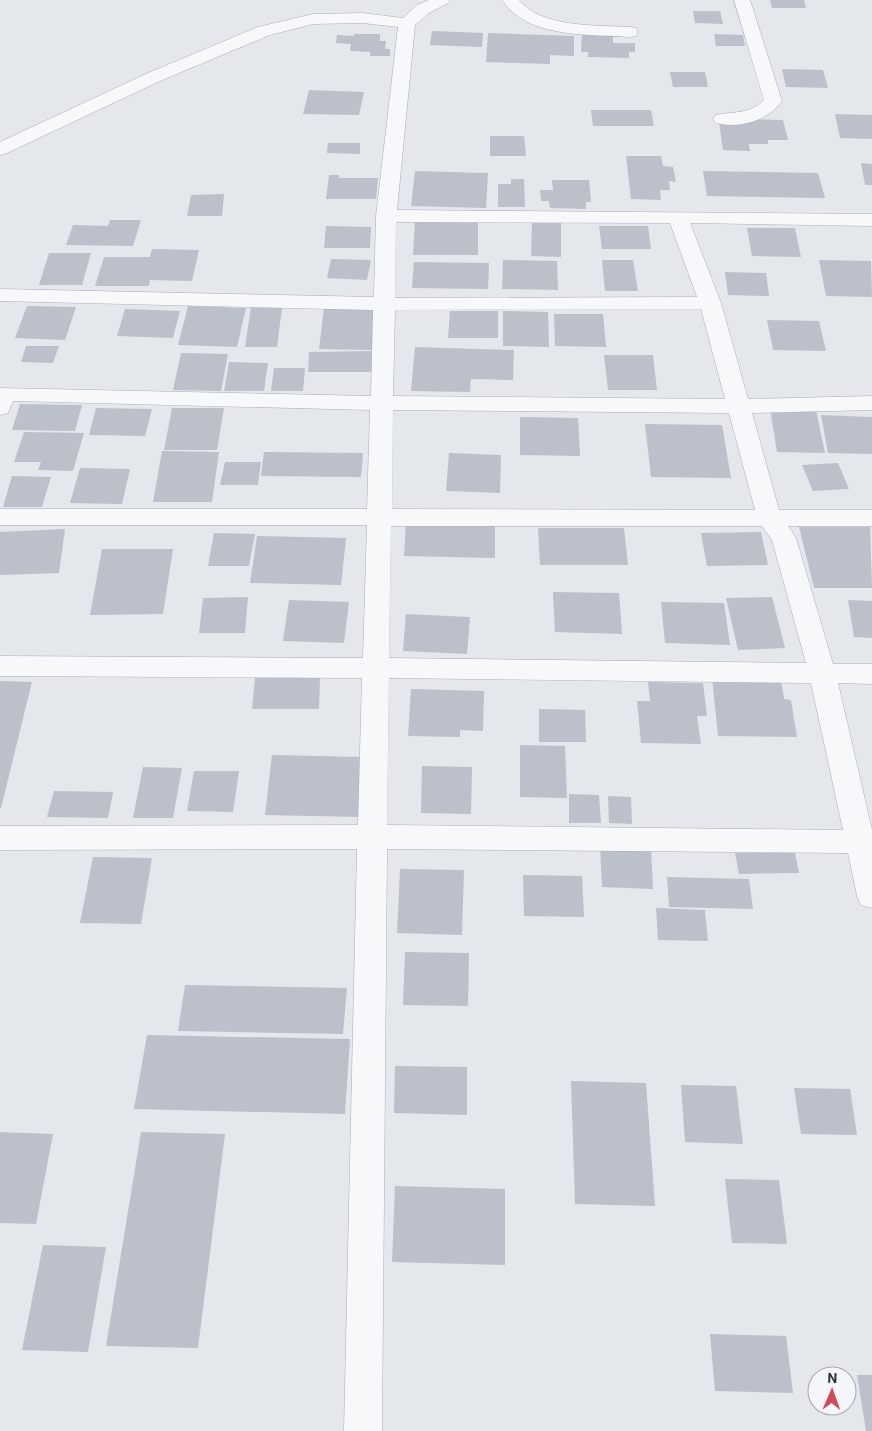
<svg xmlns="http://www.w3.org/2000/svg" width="872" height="1431" font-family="Roboto,sans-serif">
<rect width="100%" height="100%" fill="#e4e7ec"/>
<!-- building -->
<g fill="#bbc0ca">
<path d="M770,0H804L806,8H772Z"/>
<path d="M693,11H720L723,24L695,23Z"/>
<path d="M432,31L483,33L482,47L430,45Z"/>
<path d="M582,32L613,33V43H635V52H629V58L588,57V52H581Z"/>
<path d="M488,33L574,36V56L550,55V64L486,62Z"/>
<path d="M354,34H380V41H386L385,49H390V56H370V52L350,51L351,44L336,43L337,35L354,36Z"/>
<path d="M714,34L743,35L745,46H716Z"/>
<path d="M782,69L823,70L828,88L786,87Z"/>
<path d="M670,72H705L708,87H673Z"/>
<path d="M309,90L364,92L359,115L303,114Z"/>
<path d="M591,110H651L654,126H593Z"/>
<path d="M835,114L872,115V139L840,138Z"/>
<path d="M734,119L783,120L788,140H768V144H749L750,151L723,150L719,122Z"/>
<path d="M490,136H524L526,156H490Z"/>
<path d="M328,143H360V154L327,153Z"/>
<path d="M626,156H661L663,166L673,167L676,182L669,181L670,190H660L661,200L631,199Z"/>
<path d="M861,163L872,164V185H865Z"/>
<path d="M415,171L488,173L486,208L411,206Z"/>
<path d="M703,171L818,173L825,198L707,196Z"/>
<path d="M329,175H339V178H378L376,199H326Z"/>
<path d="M511,179H524L525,207H498V184H511Z"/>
<path d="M552,180H589L591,202H586V209L550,208L549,201H541L540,190H553Z"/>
<path d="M224,194L222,216H187L191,195Z"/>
<path d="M415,218H478V255H413Z"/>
<path d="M110,220H141L133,246L66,245L73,225L108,226Z"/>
<path d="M532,222H561V257L531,256Z"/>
<path d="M326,226L371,227L370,248H324Z"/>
<path d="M599,226H648L651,249H602Z"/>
<path d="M747,228H795L801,257L752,256Z"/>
<path d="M152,249L199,250L192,281L150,280L149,286H95L104,257H150Z"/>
<path d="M49,253H91L82,285H39Z"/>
<path d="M331,259L371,260L367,280L327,278Z"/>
<path d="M503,260L557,261L558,290L502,289Z"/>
<path d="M602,260H633L638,291H605Z"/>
<path d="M819,260L871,261L872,297L826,296Z"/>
<path d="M414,262L489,263L488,289L412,288Z"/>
<path d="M725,272L766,273L769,296L728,295Z"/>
<path d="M27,306L76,307L65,340L15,338Z"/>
<path d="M188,306L246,308L237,347L178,345Z"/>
<path d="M251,307L282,308L277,347H245Z"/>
<path d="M324,308H376L373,350L319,349Z"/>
<path d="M125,309L180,311L173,338L117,336Z"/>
<path d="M450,311H498V338H448Z"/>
<path d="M503,311L548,312L549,347L503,346Z"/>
<path d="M554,314H603L606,347L555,346Z"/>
<path d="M767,320L819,321L826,351L773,350Z"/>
<path d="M26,346H59L53,363L21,362Z"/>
<path d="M415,347L514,350L513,380L471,379L470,392L411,391Z"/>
<path d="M373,351L372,372H308L309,352Z"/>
<path d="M181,353L228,354L221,391L173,390Z"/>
<path d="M604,355H653L657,390H608Z"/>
<path d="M229,362L268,363L264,391H224Z"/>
<path d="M274,368H305L303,391H271Z"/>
<path d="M20,404L82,405L75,431L12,430Z"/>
<path d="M96,408L152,409L145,436L89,435Z"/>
<path d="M172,408H224L217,450H164Z"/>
<path d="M770,409L816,410L825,453L777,452Z"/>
<path d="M821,415L872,417V454L828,453Z"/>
<path d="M520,417L578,418L580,456L520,455Z"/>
<path d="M645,424L722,425L731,478L651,477Z"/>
<path d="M24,432L84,433L73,471L38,470L41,462H14Z"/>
<path d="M162,451L219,452L212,502H153Z"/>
<path d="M264,452L363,453L361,477L261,476Z"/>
<path d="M449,453L501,455L500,493L446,491Z"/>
<path d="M225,462H261L258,485H220Z"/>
<path d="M838,463L849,489L813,491L802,465Z"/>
<path d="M80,468L130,469L122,504L70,503Z"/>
<path d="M12,476L51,477L42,507H3Z"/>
<path d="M406,524L495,526V558L404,556Z"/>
<path d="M799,527H870L872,588H814Z"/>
<path d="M538,528H624L628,565H540Z"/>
<path d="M65,529L59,573L0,575V532Z"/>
<path d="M761,532L768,565L707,566L701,533Z"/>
<path d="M214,533L255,534L249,566H208Z"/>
<path d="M257,536L346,538L341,585L250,583Z"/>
<path d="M102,549H173L163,614L90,615Z"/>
<path d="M553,592L619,593L622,634L555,632Z"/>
<path d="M248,597L245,633H199L203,598Z"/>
<path d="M772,597L785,648L738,650L726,598Z"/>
<path d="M289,600L349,602L344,643L283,641Z"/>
<path d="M848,600L872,601V638L854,637Z"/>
<path d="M661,602L724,603L730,645L665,643Z"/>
<path d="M406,614L470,617L467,654L403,651Z"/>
<path d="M255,677H320L319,709H252Z"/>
<path d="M712,678L781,680L784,699L791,700L797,737L718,736Z"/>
<path d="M0,681L32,682L1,808H0Z"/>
<path d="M648,682L703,683L707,716H697L701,744L641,743L637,701H650Z"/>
<path d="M411,689L484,691L483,731L460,730V737L408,736Z"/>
<path d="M539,709L585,710L586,742H539Z"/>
<path d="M520,745L565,746L567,798L520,797Z"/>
<path d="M272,755L364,757L360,817L265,815Z"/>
<path d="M422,766L472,767L471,814L421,813Z"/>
<path d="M143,767L182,768L173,818H133Z"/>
<path d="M194,771H239L233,812L187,811Z"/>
<path d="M54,791L113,792L108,818L47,817Z"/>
<path d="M569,794L599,795L601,823H569Z"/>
<path d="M608,796L631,797L632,824L609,823Z"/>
<path d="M600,846L651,847L653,889L602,887Z"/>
<path d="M735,853H795L799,873L739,874Z"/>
<path d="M93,857L152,858L141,924L80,923Z"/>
<path d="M400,869L464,870L462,935L397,933Z"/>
<path d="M523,875L582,876L584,917L524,916Z"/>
<path d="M667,877L749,879L753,909L669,907Z"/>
<path d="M656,908L705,910L708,941L658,940Z"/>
<path d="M405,952L469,953L468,1006L403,1005Z"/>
<path d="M185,985L347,988L343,1034L178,1031Z"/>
<path d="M147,1035L350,1039L345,1114L134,1109Z"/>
<path d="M395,1066L467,1067V1115L394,1113Z"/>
<path d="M571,1081L646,1083L655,1206L575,1204Z"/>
<path d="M681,1085L736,1086L743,1144L685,1142Z"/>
<path d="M794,1088L850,1089L857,1135L801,1134Z"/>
<path d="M0,1132L53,1134L36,1224L0,1223Z"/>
<path d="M141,1132L225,1134L198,1348L106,1346Z"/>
<path d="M725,1179L779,1180L787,1244L732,1243Z"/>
<path d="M395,1186L505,1189V1265L392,1262Z"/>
<path d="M43,1245L106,1247L88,1352L22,1350Z"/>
<path d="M710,1334L786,1336L793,1393L715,1391Z"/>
<path d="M857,1375H872V1431H866Z"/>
</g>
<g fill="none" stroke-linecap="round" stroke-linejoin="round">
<defs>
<g id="minor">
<path d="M429,0H450L448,3L429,13L415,25L397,210L872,214V226L690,223L721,303L748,399L872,396V410L752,413L779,510H872V526H788L796,538L833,664H872V684L838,683L872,830V908L861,905L857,896L848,853L387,849L382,1431H344L357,849L0,850V826L358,825L362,678L0,676V656L363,658L367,525H0V509H367L370,410L13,401L8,413L0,415V388L371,396L373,310L0,301V289L374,297L376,216L398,27L363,23L313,24L270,35L160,81L7,153L0,155V142L148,73L258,27L313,14L363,13L403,18L417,5ZM396,222L670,223L697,297L395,298ZM701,309L725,399L393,396L395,310ZM393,410L729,413L755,510L392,509ZM391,526H762L772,540L806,663L389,658ZM389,678L811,683L843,830L387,825Z"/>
<path d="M502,0H519C541,28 597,25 630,27L636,28L638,32L636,36L630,37C588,34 528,39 502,0Z"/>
<path d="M734,0H750L782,101C768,121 739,129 716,123L713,119L716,115C733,111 750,115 764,100Z"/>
</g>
</defs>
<!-- minor casing -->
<use href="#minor" stroke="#a9aeb7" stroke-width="1"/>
<!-- minor -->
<use href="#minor" fill="#f7f8fa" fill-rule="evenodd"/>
</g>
<!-- north arrow -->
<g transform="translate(832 1391) rotate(2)"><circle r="24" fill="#f4f6f9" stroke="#a4a8b1"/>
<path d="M0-4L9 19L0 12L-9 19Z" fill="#d1495b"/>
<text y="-8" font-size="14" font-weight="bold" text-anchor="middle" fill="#2b3445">N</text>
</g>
</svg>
